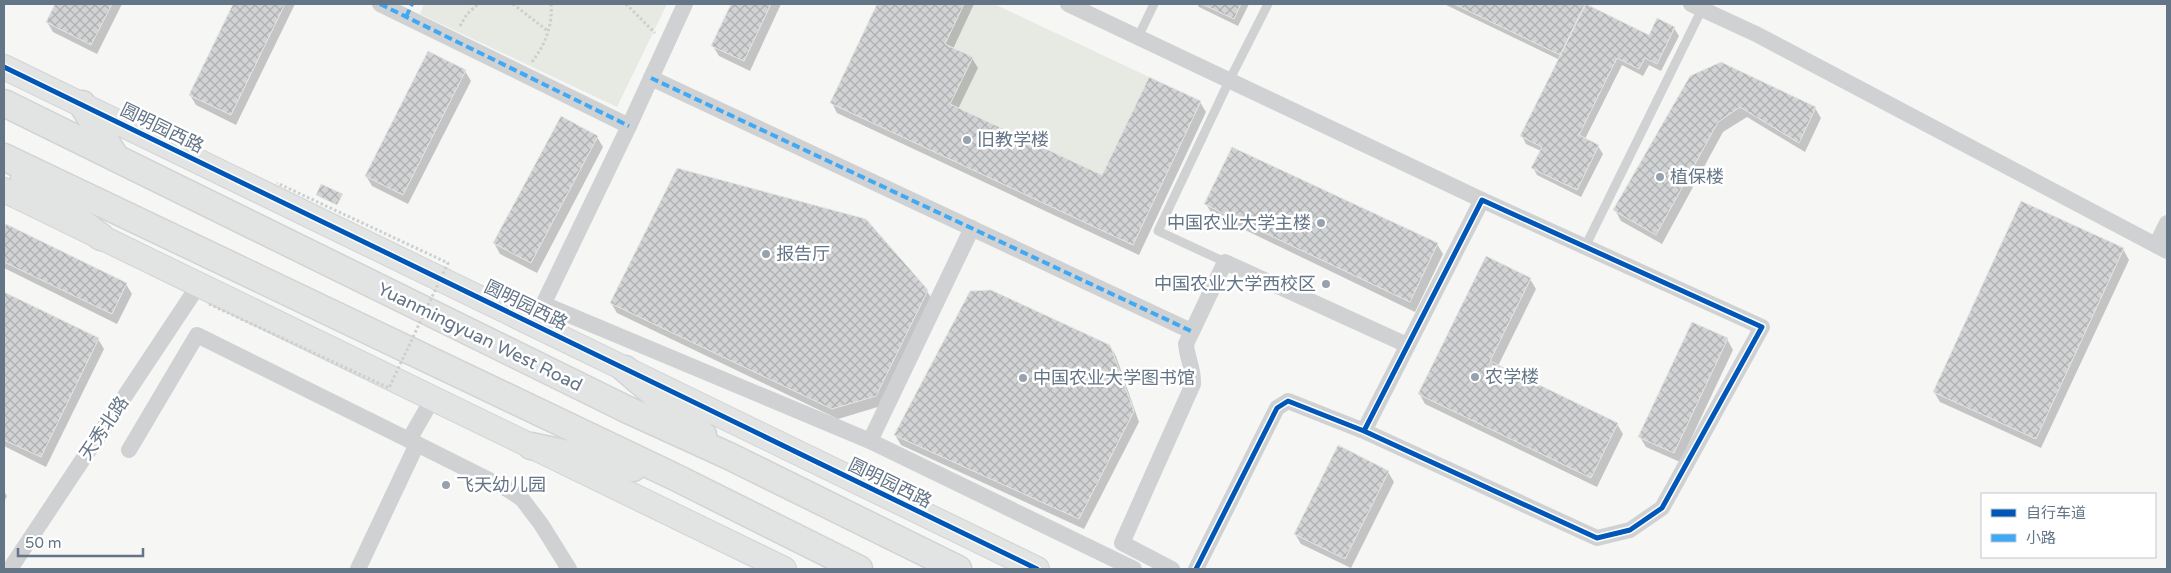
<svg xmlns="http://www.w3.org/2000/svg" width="2171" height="573" font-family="'Varela Round','Noto Sans SC',sans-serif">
<defs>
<pattern id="building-cross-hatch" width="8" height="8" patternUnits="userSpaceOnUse" patternTransform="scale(1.25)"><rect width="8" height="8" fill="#d2d3d4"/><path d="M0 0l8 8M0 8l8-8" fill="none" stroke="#aeb0b2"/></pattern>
</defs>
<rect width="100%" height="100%" fill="#f6f6f5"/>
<!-- green -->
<g fill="#e6eae3">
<path d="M424,4H667L617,107L420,14Z"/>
<path d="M964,4H994L1149,77L1102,175L950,104L973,57L945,44Z"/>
</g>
<!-- shadow -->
<g fill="#0003">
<path d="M56,4H122L97,54L53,32L47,22Z"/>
<path d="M235,4H295L236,125L196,105L190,95Z"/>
<path d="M733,4H781L750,71L719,56L713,46Z"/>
<path d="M879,4H974L953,49L972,58L978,68L958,109L1103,177L1149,78L1200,102L1206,112L1139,255L837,113L832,103Z"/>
<path d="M1197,4H1249L1238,26L1199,7Z"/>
<path d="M1444,4H1588L1590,8L1649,37L1658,20L1674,28L1679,36L1661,71L1649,65L1643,76L1622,65L1585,139L1598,146L1603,154L1581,197L1537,175L1533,168L1541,151L1526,144L1522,136L1560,60Z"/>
<path d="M465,71L471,81L408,204L372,186L366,176Z"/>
<path d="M1691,77L1815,108L1821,118L1805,152L1747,117L1723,132L1662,244L1621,221L1615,210Z"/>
<path d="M597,137L603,147L537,273L500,254L494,243Z"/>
<path d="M1206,204L1437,244L1443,254L1415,312L1212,214Z"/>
<path d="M7,226L126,284L132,294L117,324L4,268V232Z"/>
<path d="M2123,249L2129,260L2041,448L1940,402L1934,392Z"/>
<path d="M1530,279L1536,289L1498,366L1617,424L1623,434L1597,487L1425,404L1419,393Z"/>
<path d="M927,291L933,301L881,406L838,419L617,313L611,303Z"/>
<path d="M4,294L98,339L104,349L46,467L4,446Z"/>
<path d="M1727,339L1733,350L1680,462L1646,447L1640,437Z"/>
<path d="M1110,346L1116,356L1139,422L1084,529L901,445L895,435Z"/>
<path d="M1388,472L1394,482L1351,568L1301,544L1295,534Z"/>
<path d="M4,491L7,496L4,502Z"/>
</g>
<!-- building -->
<g fill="url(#building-cross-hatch)" stroke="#e6e6e4">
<path d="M55,4H112L91,45L46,22Z"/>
<path d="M233,4H285L231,115L189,95Z"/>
<path d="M731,4H771L744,61L711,46Z"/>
<path d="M877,4H964L945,44L973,57L950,104L1102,175L1149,77L1201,101L1133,245L830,103Z"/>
<path d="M1202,4H1241L1234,19Z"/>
<path d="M1454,4H1585L1560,55Z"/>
<path d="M1586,4L1649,35L1657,18L1675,27L1657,64L1645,58L1639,69L1617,58L1579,135L1599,145L1577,190L1531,168L1542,147L1520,136Z"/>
<path d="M428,51L466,70L403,195L365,176Z"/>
<path d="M1721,62L1816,107L1799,143L1740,107L1718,122L1656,235L1613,210L1690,76Z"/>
<path d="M561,116L598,136L531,263L493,243Z"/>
<path d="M1232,147L1438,243L1410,302L1204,204Z"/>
<path d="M677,168L866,219L928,290L876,396L832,409L610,303Z"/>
<path d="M321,184L343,194L337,205L316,195Z"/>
<path d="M2021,201L2124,248L2036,439L1933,392Z"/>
<path d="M6,224L127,283L112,314L4,262V229Z"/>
<path d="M1486,256L1531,278L1490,361L1618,423L1591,478L1418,394Z"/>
<path d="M991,290L1110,345L1134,411L1079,519L894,435L970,291Z"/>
<path d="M4,292L99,338L41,457L4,440Z"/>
<path d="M1692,322L1728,338L1674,453L1638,437Z"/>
<path d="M1338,445L1389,471L1345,559L1294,534Z"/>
</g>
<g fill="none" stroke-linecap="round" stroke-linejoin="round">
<defs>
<g id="secondary">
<path d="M4,67L1037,569"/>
<path d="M4,190L784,569"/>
</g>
<g id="primary">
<path d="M4,103L628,410L729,456L958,569"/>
<path d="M82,104L116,158"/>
<path d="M4,157L677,478L859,569"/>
<path d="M24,179L101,237"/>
<path d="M625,369L703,435"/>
<path d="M531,446L633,468"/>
</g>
</defs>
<!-- secondary casing -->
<use href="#secondary" stroke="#d1d3d5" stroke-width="26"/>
<!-- primary casing -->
<use href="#primary" stroke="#d2d3d4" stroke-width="29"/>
<!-- path -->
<g stroke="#cdcecf" stroke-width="3" stroke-dasharray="2.5 2.5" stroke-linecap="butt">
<path d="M513,4L548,31"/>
<path d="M626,4L655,33"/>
<path d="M460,26L467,14L478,4"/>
<path d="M532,62C545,45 553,25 551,4"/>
</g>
<!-- lane -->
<g stroke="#d0d1d2" stroke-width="9">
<path d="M1138,37L1154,4"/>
<path d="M1585,247L1702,9"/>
<path d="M1225,262L1158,231L1230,79L1268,4"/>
</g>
<!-- street -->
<g stroke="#d0d1d2" stroke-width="16">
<path d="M380,4L629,126"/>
<path d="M1068,4L1482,200"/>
<path d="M1691,4L1756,34L2167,251"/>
<path d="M651,78L1191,331"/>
<path d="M2156,245L2167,223"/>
<path d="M543,304L870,441L1134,569"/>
<path d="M539,313L629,126L685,4"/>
<path d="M409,440L433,398"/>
<path d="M870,441L972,228"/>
<path d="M417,444L507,489L522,499L541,524L569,569"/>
<path d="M129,450L197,335L417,444L358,569"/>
<path d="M10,569L198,286"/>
<path d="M1172,569L1122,543L1193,384C1194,370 1187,358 1186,344L1225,262L1407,345"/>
<path d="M1196,569L1277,408L1288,401L1364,431L1482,200L1762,327L1662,508L1630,530L1597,538L1364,431"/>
</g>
<!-- secondary -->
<use href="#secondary" stroke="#e2e3e3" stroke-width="24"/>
<!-- primary -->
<use href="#primary" stroke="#e2e3e3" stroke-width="26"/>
<!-- path-bridge -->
<path stroke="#cdcecf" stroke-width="3" stroke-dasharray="2.5 2.5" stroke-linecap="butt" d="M209,304L389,388L448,263L277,183"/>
<!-- quiet -->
<g stroke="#3fa9f5" stroke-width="4" stroke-dasharray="8 4" stroke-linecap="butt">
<path d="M380,4L629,126"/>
<path d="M406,17L412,4"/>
<path d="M651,78L1191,331"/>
</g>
<defs>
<g id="cycleway">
<path d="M4,67L1037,569"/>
<path d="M1196,569L1277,408L1288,401L1364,431L1482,200L1762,327L1662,508L1630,530L1597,538L1364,431"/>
</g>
</defs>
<!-- cycleway casing -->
<use href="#cycleway" stroke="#fff" stroke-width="8"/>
<!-- cycleway -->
<use href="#cycleway" stroke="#0057b8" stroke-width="5"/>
</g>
<!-- markers -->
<g fill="#97a2ae" stroke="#fff" stroke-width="2">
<circle cx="967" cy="140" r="5"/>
<circle cx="1660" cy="177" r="5"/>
<circle cx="1321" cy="223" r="5"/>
<circle cx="766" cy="254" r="5"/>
<circle cx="1326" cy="284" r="5"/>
<circle cx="1475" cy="377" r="5"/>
<circle cx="1023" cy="378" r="5"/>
<circle cx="446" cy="485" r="5"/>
</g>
<g text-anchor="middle" stroke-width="5" stroke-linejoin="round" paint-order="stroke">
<!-- street labels -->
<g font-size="18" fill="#647587" stroke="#fff">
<text transform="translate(162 128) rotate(26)" y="6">圆明园西路</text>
<text transform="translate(526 305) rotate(26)" y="6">圆明园西路</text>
<text transform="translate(480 337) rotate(26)" y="6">Yuanmingyuan West Road</text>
<text transform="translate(104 428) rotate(-56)" y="6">天秀北路</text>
<text transform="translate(890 483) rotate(26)" y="6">圆明园西路</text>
</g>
<!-- poi labels -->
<g font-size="18" fill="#647587" stroke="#fff" text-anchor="start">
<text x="977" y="146">旧教学楼</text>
<text x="1670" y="183">植保楼</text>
<text x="1311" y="229" text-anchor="end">中国农业大学主楼</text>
<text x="776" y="260">报告厅</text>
<text x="1316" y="290" text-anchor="end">中国农业大学西校区</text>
<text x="1485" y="383">农学楼</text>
<text x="1033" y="384">中国农业大学图书馆</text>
<text x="456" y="491">飞天幼儿园</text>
</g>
</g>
<!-- border -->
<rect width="2171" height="573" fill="none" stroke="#647587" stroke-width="10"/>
<!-- legend -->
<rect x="1981" y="493" width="175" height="65" fill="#ffffff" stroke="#c1c8cf"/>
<rect x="1991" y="509" width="25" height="8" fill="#0057b8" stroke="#c1c8cf"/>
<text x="2026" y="518" font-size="15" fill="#647587">自行车道</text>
<rect x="1991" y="534" width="25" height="8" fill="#3fa9f5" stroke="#c1c8cf"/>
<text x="2026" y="543" font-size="15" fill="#647587">小路</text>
<!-- scale -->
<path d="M18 548v8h125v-8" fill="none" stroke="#647587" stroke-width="2.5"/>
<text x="25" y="548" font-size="15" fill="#647587" stroke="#ffffff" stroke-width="4" paint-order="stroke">50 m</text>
</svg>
